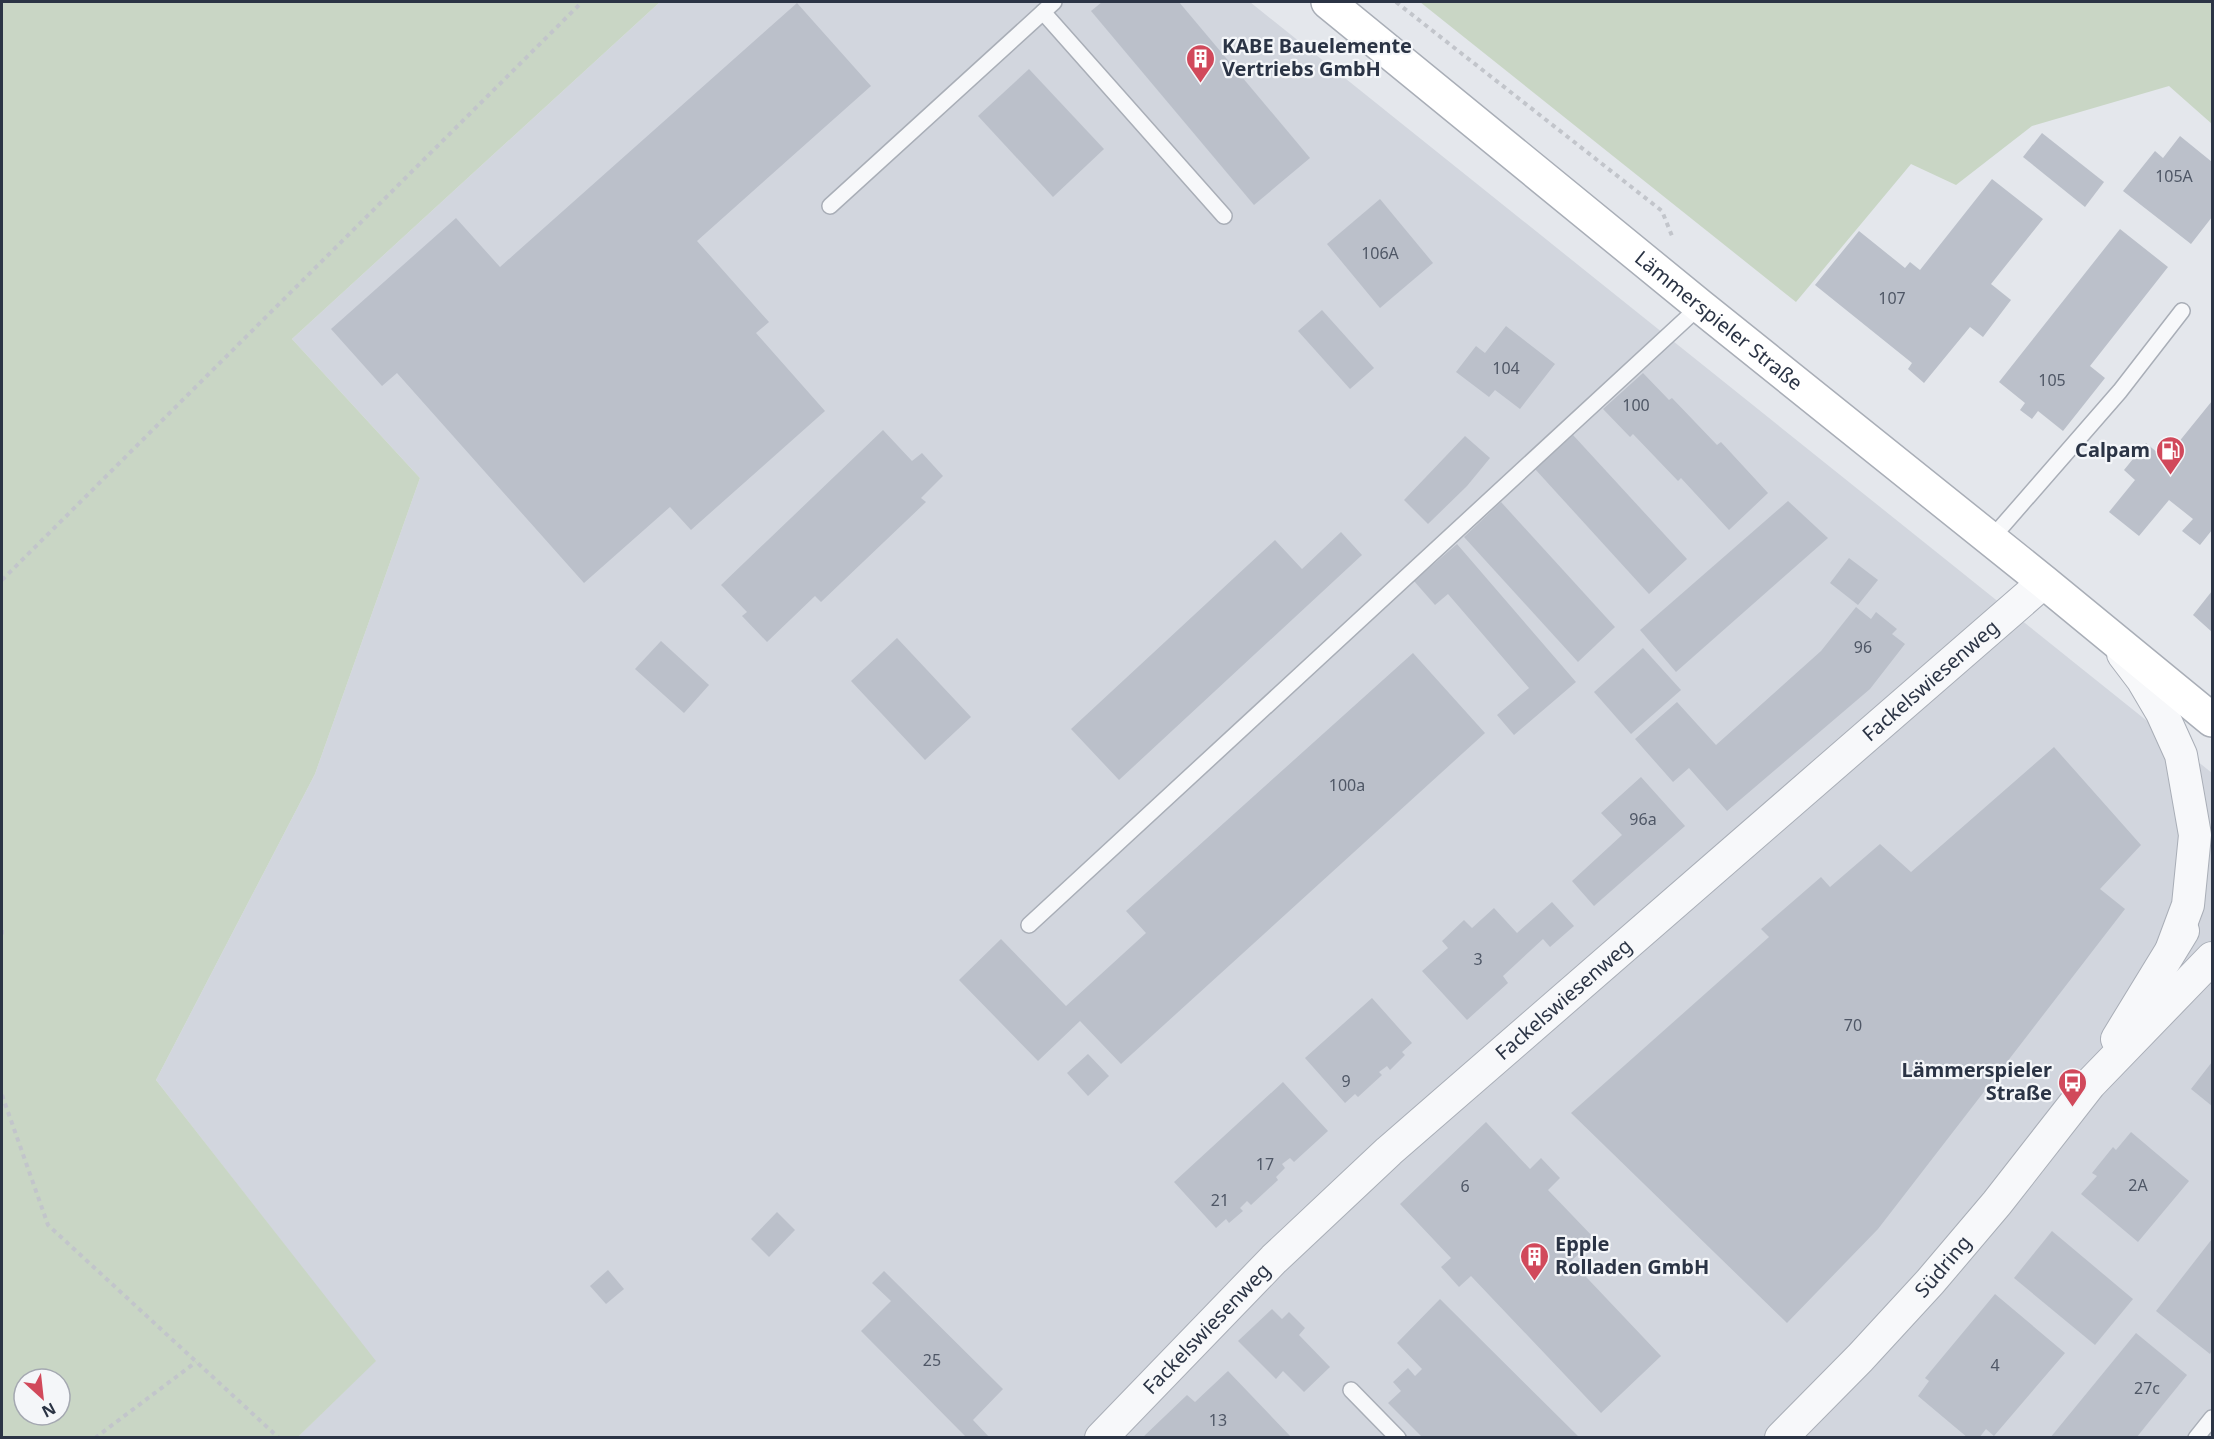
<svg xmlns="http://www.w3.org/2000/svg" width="2214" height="1439" font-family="'Noto Sans',sans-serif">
<rect width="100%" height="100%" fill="#e4e7ec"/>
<!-- built -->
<path fill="#d2d6de" d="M660,2H1250L2212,773V1437H298L375,1361L156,1080L315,774L420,478L292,339Z"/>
<!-- green -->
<g fill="#c9d6c5" fill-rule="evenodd">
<path d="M2,2H660L292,339L420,478L315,774L156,1080L376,1361L298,1437H2ZM24,1379H60V1415H24Z"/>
<path d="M1420,2H2212V124L2169,86L2032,126L1956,185L1911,164L1796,302Z"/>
</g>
<!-- building -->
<g fill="#bbc0ca">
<path d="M1102,2H1179L1310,158L1254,205L1091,11Z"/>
<path d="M797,3L871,86L697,241L769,322L756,333L825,411L691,530L670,507L584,583L397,373L382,386L331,329L456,218L500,267Z"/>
<path d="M1029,69L1104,149L1053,197L978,116Z"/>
<path d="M2042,133L2104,182L2085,207L2023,157Z"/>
<path d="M2180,136L2212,162V217L2191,244L2123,191L2155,151L2163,158Z"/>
<path d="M1992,179L2043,219L1991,284L2011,300L1983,337L1970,327L1924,383L1908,369L1912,363L1815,285L1859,231L1905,268L1910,262L1920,270Z"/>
<path d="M1380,199L1433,263L1380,308L1327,244Z"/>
<path d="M2120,229L2168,267L2090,366L2105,378L2063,431L2038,411L2032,419L2020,410L2025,403L1999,382Z"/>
<path d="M1322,310L1374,368L1350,389L1298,331Z"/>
<path d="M1506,326L1555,364L1520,409L1495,390L1489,397L1456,372L1476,346L1485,353Z"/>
<path d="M1643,373L1669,400L1672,398L1717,445L1721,442L1768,493L1729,530L1681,478L1678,481L1633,434L1630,437L1603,409Z"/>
<path d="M2212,401V530L2200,545L2182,531L2193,519L2169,500L2139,536L2109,512L2135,480L2124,470L2146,443L2165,459Z"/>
<path d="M883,430L912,461L922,453L943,476L921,498L926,502L821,602L815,596L767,642L742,616L747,612L721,585Z"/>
<path d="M1573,435L1687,559L1649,594L1535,469Z"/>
<path d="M1465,436L1490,458L1467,486L1428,524L1404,500Z"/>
<path d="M1788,501L1828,538L1676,672L1640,630Z"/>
<path d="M1501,502L1615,627L1578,662L1464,537Z"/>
<path d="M1341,532L1362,555L1119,780L1071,729L1275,540L1302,569Z"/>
<path d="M1457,544L1576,682L1514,735L1497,715L1529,688L1448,594L1435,605L1414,581Z"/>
<path d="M1849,558L1878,580L1858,605L1830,583Z"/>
<path d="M2212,591V632L2193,615Z"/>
<path d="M1856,607L1871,619L1876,612L1897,629L1892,634L1905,644L1870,689L1727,811L1689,768L1673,782L1635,739L1677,702L1716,745L1821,651Z"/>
<path d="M897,638L971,717L925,760L851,681Z"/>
<path d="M661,641L709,685L684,713L635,669Z"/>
<path d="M1643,648L1681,690L1631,734L1594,692Z"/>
<path d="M1413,653L1485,733L1121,1064L1080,1021L1038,1061L959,980L1001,939L1066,1006L1146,933L1126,911Z"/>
<path d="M2054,747L2141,845L2100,889L2125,909L1878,1229L1787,1323L1571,1113L1769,937L1761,929L1821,877L1830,887L1880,844L1911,872Z"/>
<path d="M1641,777L1685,826L1594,906L1572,881L1622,835L1601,813Z"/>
<path d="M1552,902L1574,926L1550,947L1543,939L1503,976L1508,983L1467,1020L1422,971L1448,948L1442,941L1464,920L1472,928L1494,908L1517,933Z"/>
<path d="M1372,998L1412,1043L1402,1052L1405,1055L1390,1070L1387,1066L1379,1072L1382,1075L1358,1097L1355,1094L1345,1103L1305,1058Z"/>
<path d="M1088,1054L1109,1076L1088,1096L1067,1073Z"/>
<path d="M2212,1062V1106L2191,1089Z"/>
<path d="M1283,1082L1328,1131L1294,1162L1290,1158L1282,1164L1285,1168L1276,1177L1278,1180L1251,1205L1247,1201L1240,1208L1243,1211L1229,1223L1226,1219L1216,1228L1174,1182Z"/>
<path d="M1486,1122L1530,1169L1541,1158L1560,1178L1548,1190L1595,1239L1571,1261L1661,1356L1601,1413L1471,1276L1459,1287L1441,1267L1451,1258L1400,1204Z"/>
<path d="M2131,1132L2189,1181L2138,1242L2081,1194L2097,1176L2092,1173L2113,1147L2116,1150Z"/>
<path d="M777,1212L795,1230L769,1257L751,1239Z"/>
<path d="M2052,1231L2133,1299L2095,1345L2014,1278Z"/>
<path d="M2212,1239V1350L2210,1354L2156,1311Z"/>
<path d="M608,1270L624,1289L606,1304L590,1286Z"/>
<path d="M884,1271L1003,1389L973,1420L990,1438H967L861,1331L891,1301L872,1283Z"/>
<path d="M1995,1294L2065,1353L1994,1436L1986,1429L1979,1438H1968L1918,1396L1929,1381L1925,1378Z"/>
<path d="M1440,1299L1580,1438H1423L1388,1403L1401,1391L1393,1382L1408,1368L1415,1376L1422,1369L1397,1343Z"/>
<path d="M1272,1309L1282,1319L1289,1312L1305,1328L1299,1335L1330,1367L1304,1392L1283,1371L1276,1379L1238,1341Z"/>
<path d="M2136,1333L2187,1375L2136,1438H2050Z"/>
<path d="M1228,1371L1292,1438H1142L1187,1395L1195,1402Z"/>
</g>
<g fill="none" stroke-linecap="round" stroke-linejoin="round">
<defs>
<g id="lane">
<path d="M1043,12L1224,216"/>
<path d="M830,206L1054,2"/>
<path d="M1991,539L2120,391L2182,311"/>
<path d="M1029,925L1700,306"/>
<path d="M1351,1390L1398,1438"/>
<path d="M2196,1438L2212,1418"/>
</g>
<g id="street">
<path d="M2123,654L2142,679L2162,713L2181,755L2195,835L2188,905L2172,948"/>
<path d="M2117,1039L2183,931"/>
<path id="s1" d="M1101,1438L1274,1259L1389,1151L2044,582"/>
<path id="s2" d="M1781,1438L1860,1358L1930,1282L1997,1203L2090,1084L2212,958"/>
</g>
<g id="secondary">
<path id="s3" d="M1328,2L1700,306L2044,582L2212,720"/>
</g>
</defs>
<!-- lane casing -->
<use href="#lane" stroke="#a9aeb7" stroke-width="18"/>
<!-- street casing -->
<use href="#street" stroke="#a9aeb7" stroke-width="34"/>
<!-- secondary casing -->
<use href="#secondary" stroke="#a9aeb7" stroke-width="36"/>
<!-- path -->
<g stroke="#c2c5cb" stroke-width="4" stroke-dasharray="4.5 4.5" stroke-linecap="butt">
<path d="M1396,2L1662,211L1672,236"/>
<path d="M2,580L582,2"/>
<path d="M2,930V939"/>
<path d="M2,1095L48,1225L279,1438"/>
<path d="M95,1438L196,1362"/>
</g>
<!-- lane -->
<use href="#lane" stroke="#f7f8fa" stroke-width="15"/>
<!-- street -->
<use href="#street" stroke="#f7f8fa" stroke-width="32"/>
<!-- secondary -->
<use href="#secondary" stroke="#fff" stroke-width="33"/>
</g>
<!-- icons -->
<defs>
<symbol id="building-pin" viewBox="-11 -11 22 30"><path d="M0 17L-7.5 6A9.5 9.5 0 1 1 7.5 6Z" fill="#d1495b" stroke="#f4f6f9"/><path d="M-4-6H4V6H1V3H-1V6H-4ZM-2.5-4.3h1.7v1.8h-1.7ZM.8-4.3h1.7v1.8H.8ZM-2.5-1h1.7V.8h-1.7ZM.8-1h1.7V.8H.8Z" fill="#fff"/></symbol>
<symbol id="fuel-pin" viewBox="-11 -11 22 30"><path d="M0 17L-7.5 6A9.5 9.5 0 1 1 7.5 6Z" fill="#d1495b" stroke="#f4f6f9"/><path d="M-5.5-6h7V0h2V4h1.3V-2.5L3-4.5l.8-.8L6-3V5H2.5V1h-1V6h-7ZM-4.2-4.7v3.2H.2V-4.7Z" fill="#fff"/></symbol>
<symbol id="bus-pin" viewBox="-11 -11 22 30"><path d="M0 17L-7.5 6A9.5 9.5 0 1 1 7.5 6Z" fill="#d1495b" stroke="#f4f6f9"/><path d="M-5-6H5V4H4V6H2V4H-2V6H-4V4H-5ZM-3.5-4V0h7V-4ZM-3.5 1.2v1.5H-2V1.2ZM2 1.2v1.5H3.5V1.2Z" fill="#fff"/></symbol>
</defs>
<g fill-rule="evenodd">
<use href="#building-pin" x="1184" y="42" width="33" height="45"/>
<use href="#fuel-pin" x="2154" y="434" width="33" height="45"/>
<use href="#bus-pin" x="2056" y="1066" width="33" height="45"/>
<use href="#building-pin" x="1518" y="1240" width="33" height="45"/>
</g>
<g text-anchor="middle" stroke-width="4.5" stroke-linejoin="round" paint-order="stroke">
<!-- number labels -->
<g font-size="16" fill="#4f5766">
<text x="2174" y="182">105A</text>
<text x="1380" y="259">106A</text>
<text x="1892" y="304">107</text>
<text x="1506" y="374">104</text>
<text x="2052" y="386">105</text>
<text x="1636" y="411">100</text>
<text x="1863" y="653">96</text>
<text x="1347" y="791">100a</text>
<text x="1643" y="825">96a</text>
<text x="1478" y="965">3</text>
<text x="1853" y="1031">70</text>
<text x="1346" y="1087">9</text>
<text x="1265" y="1170">17</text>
<text x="2138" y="1191">2A</text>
<text x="1465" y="1192">6</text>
<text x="1220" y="1206">21</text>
<text x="932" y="1366">25</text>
<text x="1995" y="1371">4</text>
<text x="2147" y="1394">27c</text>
<text x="1218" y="1426">13</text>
</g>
<!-- poi labels -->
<g font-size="20" font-weight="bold" fill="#2b3445" stroke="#f4f6f9" text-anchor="start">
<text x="1222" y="53">KABE Bauelemente<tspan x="1222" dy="23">Vertriebs GmbH</tspan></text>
<text x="2150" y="457" text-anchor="end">Calpam</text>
<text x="2052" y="1077" text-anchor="end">Lämmerspieler<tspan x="2052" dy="23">Straße</tspan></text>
<text x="1555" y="1251">Epple<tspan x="1555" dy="23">Rolladen GmbH</tspan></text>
</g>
<!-- street labels -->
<g font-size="20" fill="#2b3445" stroke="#f4f6f9">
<text dy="7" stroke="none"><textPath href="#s3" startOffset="504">Lämmerspieler Straße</textPath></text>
<text dy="7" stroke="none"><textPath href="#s1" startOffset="1124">Fackelswiesenweg</textPath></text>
<text dy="7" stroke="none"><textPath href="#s1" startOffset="638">Fackelswiesenweg</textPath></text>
<text dy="7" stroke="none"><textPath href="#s2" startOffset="236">Südring</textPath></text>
<text dy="7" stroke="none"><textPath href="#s1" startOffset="152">Fackelswiesenweg</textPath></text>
</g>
</g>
<!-- border -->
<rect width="2214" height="1439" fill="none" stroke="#2b3445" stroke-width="6"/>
<!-- north arrow -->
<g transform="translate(42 1397) rotate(153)"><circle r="28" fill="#f4f6f9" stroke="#a4a8b1" stroke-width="1.5"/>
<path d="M0-4.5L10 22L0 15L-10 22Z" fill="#d1495b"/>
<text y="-9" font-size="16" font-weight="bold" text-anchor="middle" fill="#2b3445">N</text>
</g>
</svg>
